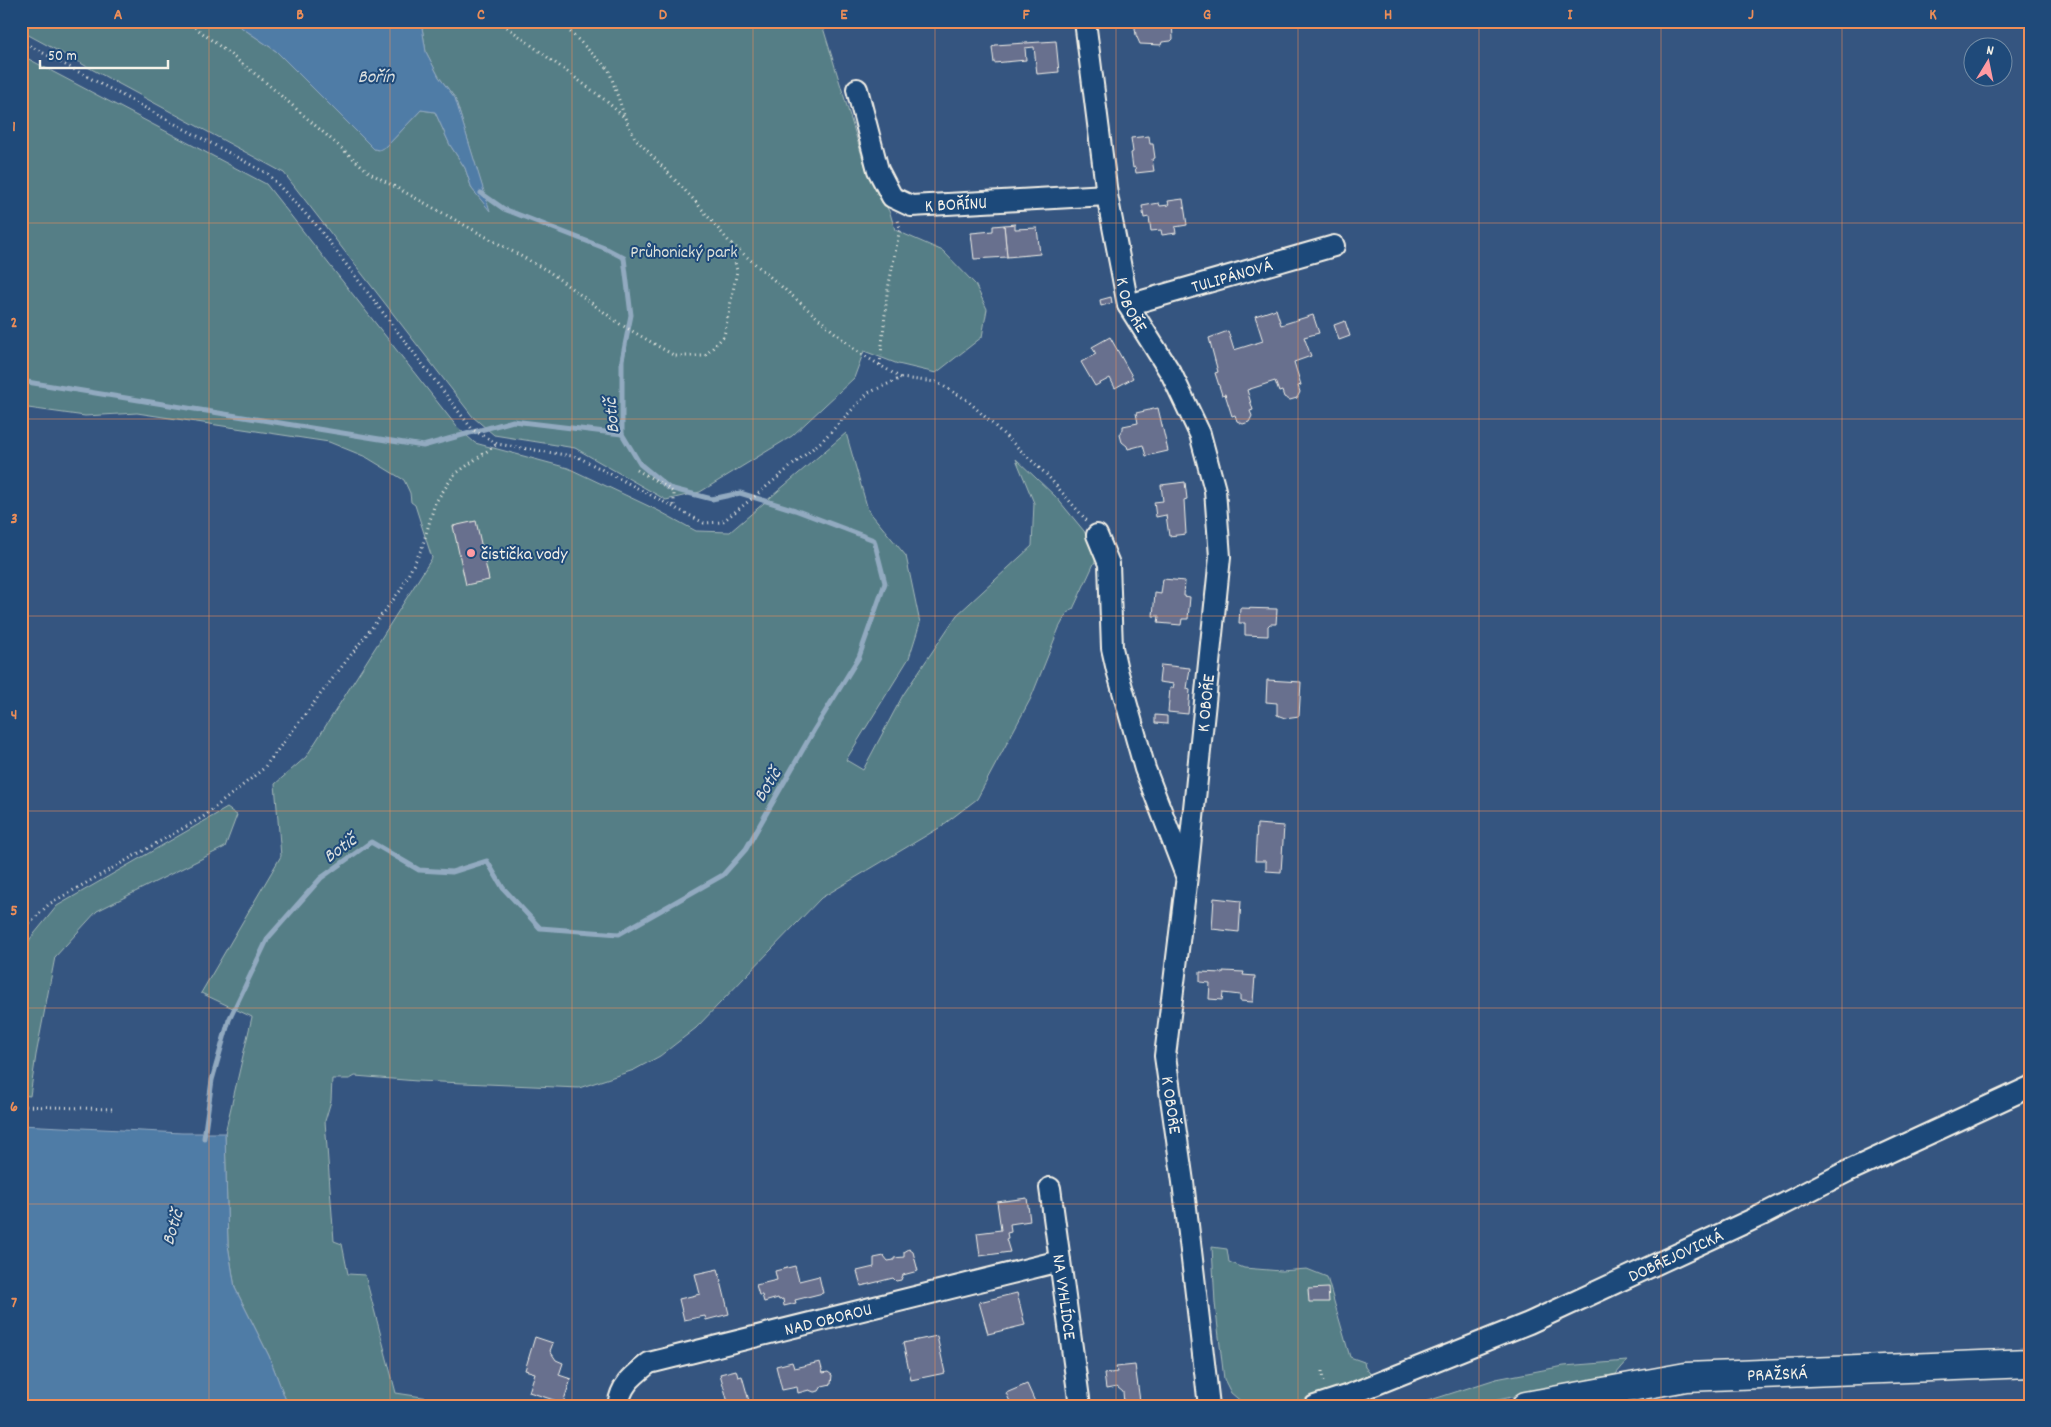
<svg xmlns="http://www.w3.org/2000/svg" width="2051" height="1427" font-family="Dekko,sans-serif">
<rect width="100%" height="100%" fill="#355580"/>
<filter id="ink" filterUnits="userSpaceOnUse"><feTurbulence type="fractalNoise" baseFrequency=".02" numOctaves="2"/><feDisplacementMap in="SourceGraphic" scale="10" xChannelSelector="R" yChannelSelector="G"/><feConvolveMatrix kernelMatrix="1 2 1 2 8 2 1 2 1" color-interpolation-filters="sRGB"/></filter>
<g filter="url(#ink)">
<!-- green -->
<g fill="#557e86" stroke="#a4b8b7">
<path d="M21,21H232L276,51L374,149L387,146L421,110L435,112L450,145L465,168L472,189L489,209L455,98L439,77L426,52L421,21H821L867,172L890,213L895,230L943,251L975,284L987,309L982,337L936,373L898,364L864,351L854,378L792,436L700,492L666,500L575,448L494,435L473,417L284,173L21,31Z"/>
<path d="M21,55L266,184L457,427L475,443L568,468L659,511L696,531L730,532L846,433L868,510L906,556L920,623L909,658L846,760L863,770L903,695L957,615L1032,546L1034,503L1016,459L1056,497L1084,531L1097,557L1073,609L1067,613L1059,628L1031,698L977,799L939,828L821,898L696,1028L660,1056L634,1070L579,1088L417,1081L355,1076L350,1079H332L331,1101L325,1121L334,1241L342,1244L348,1274L365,1275L396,1393L482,1406H288L269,1356L235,1288L228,1245L225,1133L252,1017L201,993L281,856L275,784L306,757L432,558L415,505L411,502L410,493L404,480L366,457L329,442L137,413L85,416L21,407Z"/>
<path d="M227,808L237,815L225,847L97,911L55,957L36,1055L30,1096L21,1095V960L30,939L57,906Z"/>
<path d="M1212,1247L1227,1249L1229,1262L1244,1268L1281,1271L1307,1269L1327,1277L1350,1357L1364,1362L1365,1367L1372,1376L1344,1389L1304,1400L1265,1404L1243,1403L1231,1393L1224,1379L1215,1303Z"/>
<path d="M1627,1361L1616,1374L1471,1406H1412L1496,1379L1564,1366Z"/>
</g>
<!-- water -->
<g fill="#507ba6" stroke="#92aac0">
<path d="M232,21H421L426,52L439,77L455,98L490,211L472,189L465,168L450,145L435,112L421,110L387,146L379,150L374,149L276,51Z"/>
<path d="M21,1125L182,1133H225L228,1245L235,1288L269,1356L288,1406H21Z"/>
</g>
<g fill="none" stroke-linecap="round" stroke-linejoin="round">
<!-- stream -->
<g stroke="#92aac0" stroke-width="5">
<path d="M21,381L423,446L513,421L622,434"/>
<path d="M204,1138L212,1080L229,1020L268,938L321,878L371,842L419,870L452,872L487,861L503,888L540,928L619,934L723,875L746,849L814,730L859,657L885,583L874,540L795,510L740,493L712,499L669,488L640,464L622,434V360L631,315L624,258L607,249L504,209L481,193"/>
</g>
</g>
<!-- building -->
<g fill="#686f8e" stroke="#f4f1e8">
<path d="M1134,21H1172L1173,39L1171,41L1162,42L1161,45L1140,44L1136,35Z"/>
<path d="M1192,21H1210V24L1192,26Z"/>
<path d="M1056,41L1059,72L1037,74L1034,47L1025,48L1026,60L994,63L992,47L995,46V45Z"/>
<path d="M1149,136L1150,144H1153L1155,158L1152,159L1154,171L1136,173L1135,167L1133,168L1131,153L1133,152L1131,138Z"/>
<path d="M1183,199L1187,225L1175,227L1176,233L1162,235L1161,230L1151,231L1149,217L1144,218L1142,206L1159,203L1160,206L1169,205L1168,201Z"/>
<path d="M1015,224V229L1037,228L1040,254L1007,257L1004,225Z"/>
<path d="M1004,225L1007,257L974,259L971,233L993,231V226Z"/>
<path d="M1111,297L1112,303L1101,306L1100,300Z"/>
<path d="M1276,309L1281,325L1313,315L1319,333L1304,337L1311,356L1294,362L1301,385L1298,386L1300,392L1297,398L1290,400L1284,397L1282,391L1279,392L1275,381L1247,390L1253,410L1250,411L1252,416L1249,422L1243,424L1237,421L1235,415L1232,416L1225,394L1222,395L1215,373L1218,372L1209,338L1228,331L1234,350L1263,341L1255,316Z"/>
<path d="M1345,321L1350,336L1339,340L1334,325Z"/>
<path d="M1110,337L1133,378L1115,388L1110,378L1095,386L1081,362L1096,354L1092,347Z"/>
<path d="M1158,408L1168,451L1146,456L1143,445L1128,449L1127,446L1122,442L1120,435L1123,429V426L1138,423L1136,413Z"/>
<path d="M1185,482L1187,499L1184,500L1186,534L1169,536L1166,515L1156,517L1154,502L1163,501L1161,485Z"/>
<path d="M476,521L489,580L466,585L453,526Z"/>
<path d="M1163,579L1185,581L1184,596L1190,597L1188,619H1182L1181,625L1158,623L1159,616H1153L1155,593L1161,594Z"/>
<path d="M1240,608L1277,609L1276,624H1270L1268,626V636L1245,635V623H1239Z"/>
<path d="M1161,665L1190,668L1187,689L1190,690L1188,714L1168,712L1170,688H1173L1174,684L1159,682Z"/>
<path d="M1267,680L1301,682L1299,716L1285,718L1277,715V703L1266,702Z"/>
<path d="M1155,715L1167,716V724L1155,723Z"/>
<path d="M1257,824L1284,826L1281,872L1266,871V861H1255Z"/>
<path d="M1214,898L1241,901L1239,932L1212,929Z"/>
<path d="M1223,971L1244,972L1243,975L1255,976L1253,1002L1240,1001V995L1223,993L1222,1000L1209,999L1210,983L1200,982V972L1223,973Z"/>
<path d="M1027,1198L1030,1221L1010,1224L1011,1232L1007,1233L1008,1238L1006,1239L1010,1252L980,1256L977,1233L1001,1230L997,1202Z"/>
<path d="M909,1249L913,1252L918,1271L903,1275L901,1280L896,1281L893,1278L861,1286L857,1271L874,1267V1258L884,1256L888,1261L894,1260V1258L904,1257V1252Z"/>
<path d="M795,1266L799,1281L819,1276L823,1293L795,1300L796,1303L784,1306L783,1299L779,1300L778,1298L764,1302L762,1295H759L756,1285L777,1280L775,1271Z"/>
<path d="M718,1269L729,1314L706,1320L705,1316L684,1320L679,1299L700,1294L695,1274Z"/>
<path d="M1328,1288L1329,1302H1309L1308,1289Z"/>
<path d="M1017,1293L1025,1325L988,1334L979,1302Z"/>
<path d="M937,1336L945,1373L911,1380L903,1343Z"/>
<path d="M535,1337L553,1343L550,1351L556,1360L563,1363L559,1375L571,1379L563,1403L529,1392L535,1373L525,1370Z"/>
<path d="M792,1362L794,1368L820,1362L823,1373L828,1372L832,1375L831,1384L822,1386L819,1391L814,1392L809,1390L798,1393L797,1387L782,1390L776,1366Z"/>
<path d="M1135,1365L1140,1401L1124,1403L1123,1392L1117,1387L1106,1389L1104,1374L1117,1372L1116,1367Z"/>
<path d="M736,1370L738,1377L742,1376L749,1401L729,1406L720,1374Z"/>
<path d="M1027,1384L1036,1404L1012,1406L1006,1393Z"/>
</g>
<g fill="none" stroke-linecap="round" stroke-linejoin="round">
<defs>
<g id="street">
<path id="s1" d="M1085,21L1107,195L1128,305L1172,375L1200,434L1215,490L1220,557L1187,876L1165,1056L1183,1182L1209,1406"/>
<path id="s2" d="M857,89L878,170L892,197L911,206L1107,195"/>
<path id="s3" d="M1128,305L1334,246"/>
<path d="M1097,535L1109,564L1112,648L1117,670L1145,769L1185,873"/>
<path id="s4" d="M1050,1188L1080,1406"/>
<path id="s5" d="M618,1406C621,1384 633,1376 649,1363L1060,1261"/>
<path id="s6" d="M1315,1406L1349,1395L1529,1323L1762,1215L1846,1172L2030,1087"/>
</g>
<g id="secondary">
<path id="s7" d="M1526,1406L1686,1377L2030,1363"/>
</g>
</defs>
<!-- street casing -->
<use href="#street" stroke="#f4f1e8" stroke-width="24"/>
<!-- secondary casing -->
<use href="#secondary" stroke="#f4f1e8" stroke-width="31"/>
<!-- path -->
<g stroke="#f4f1e8" stroke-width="3" stroke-dasharray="1 4" stroke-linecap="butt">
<path d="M187,21L263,80L370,173L548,271L620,324L675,356H705L724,336L737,271L731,244L695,201L635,138L625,118L609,70L559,21"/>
<path d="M499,21L605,100L624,117"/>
<path d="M21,41L268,174L316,225L472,429L497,444L578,457L704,523L722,522L749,501L823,440L868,393L901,378L936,382L967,400L1046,474L1087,521"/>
<path d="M732,244L855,350L901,378"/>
<path d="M880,365L887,294L900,228L898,220"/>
<path d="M637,470L662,484L674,493V508"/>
<path d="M21,936L30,923L49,904L203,817L263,769L400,591L422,548L435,503L454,475L497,444"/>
<path d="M21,1106L112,1109"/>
<path d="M1322,1371L1323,1384"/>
</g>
<!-- street -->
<use href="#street" stroke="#1f4a7a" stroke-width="20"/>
<!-- secondary -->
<use href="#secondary" stroke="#1f4a7a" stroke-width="28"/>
</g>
</g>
<!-- grid -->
<path fill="none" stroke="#ec8e59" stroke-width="1" stroke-opacity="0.55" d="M209,21V1406M390,21V1406M572,21V1406M753,21V1406M935,21V1406M1116,21V1406M1298,21V1406M1479,21V1406M1661,21V1406M1842,21V1406M21,223H2030M21,419H2030M21,616H2030M21,811H2030M21,1008H2030M21,1204H2030"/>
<!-- markers -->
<circle fill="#ff9aa2" stroke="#1f4a7a" stroke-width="2" cx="471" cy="553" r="5"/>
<g text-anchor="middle" stroke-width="4" stroke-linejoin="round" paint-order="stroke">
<!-- street labels -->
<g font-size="18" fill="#f4f1e8" stroke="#1f4a7a">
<text dy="6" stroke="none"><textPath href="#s2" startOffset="180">K BOŘÍNU</textPath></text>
<text dy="6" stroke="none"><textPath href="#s3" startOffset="108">TULIPÁNOVÁ</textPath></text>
<text dy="6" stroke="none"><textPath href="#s1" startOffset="288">K OBOŘE</textPath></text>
<text transform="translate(1205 703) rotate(-84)" y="6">K OBOŘE</text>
<text dy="6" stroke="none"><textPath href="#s1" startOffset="1112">K OBOŘE</textPath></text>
<text dy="6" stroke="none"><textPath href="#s6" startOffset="391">DOBŘEJOVICKÁ</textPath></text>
<text dy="6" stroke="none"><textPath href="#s4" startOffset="110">NA VYHLÍDCE</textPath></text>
<text dy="6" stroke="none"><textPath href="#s5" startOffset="239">NAD OBOROU</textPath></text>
<text dy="6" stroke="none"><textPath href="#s7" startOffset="254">PRAŽSKÁ</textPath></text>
</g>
<!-- park labels -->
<g font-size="18" fill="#dce0d9" stroke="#1f4a7a">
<text x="684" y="257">Průhonický park</text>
</g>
<!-- poi labels -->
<g font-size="18" fill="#f4f1e8" stroke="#1f4a7a" text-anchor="start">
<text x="481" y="559">čistička vody</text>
</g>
<!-- water labels -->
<g font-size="19" font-style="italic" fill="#dbdfde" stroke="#1f4a7a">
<text x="376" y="82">Bořín</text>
<text transform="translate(610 416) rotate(-95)" y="7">Botič</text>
<text transform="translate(766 784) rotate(-59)" y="7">Botič</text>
<text transform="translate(339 847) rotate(-36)" y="7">Botič</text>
<text transform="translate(171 1227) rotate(-73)" y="7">Botič</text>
</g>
</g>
<!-- margin -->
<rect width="2051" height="1427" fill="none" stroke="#1f4a7a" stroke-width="55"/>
<!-- north arrow -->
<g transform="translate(1988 62) rotate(10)"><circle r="24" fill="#1f4a7a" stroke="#748da6"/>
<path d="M0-4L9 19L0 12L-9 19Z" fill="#ff9aa2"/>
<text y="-8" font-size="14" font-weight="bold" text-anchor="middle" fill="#f4f1e8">N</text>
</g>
<!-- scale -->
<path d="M40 60v8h128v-8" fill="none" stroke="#f4f1e8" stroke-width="2.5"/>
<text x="48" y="60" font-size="15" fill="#f4f1e8" stroke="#1f4a7a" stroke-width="4" paint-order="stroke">50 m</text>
<rect x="28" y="28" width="1996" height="1372" fill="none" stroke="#ec8e59" stroke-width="2"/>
<g font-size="16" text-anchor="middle" font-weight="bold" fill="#ec8e59">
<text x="118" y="19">A</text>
<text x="300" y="19">B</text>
<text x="481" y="19">C</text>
<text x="663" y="19">D</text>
<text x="844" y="19">E</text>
<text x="1026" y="19">F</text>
<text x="1207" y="19">G</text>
<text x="1388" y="19">H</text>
<text x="1570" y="19">I</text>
<text x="1751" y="19">J</text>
<text x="1933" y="19">K</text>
<text x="14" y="131">1</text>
<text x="14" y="327">2</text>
<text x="14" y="523">3</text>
<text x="14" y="719">4</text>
<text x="14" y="915">5</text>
<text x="14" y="1111">6</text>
<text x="14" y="1307">7</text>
</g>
</svg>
